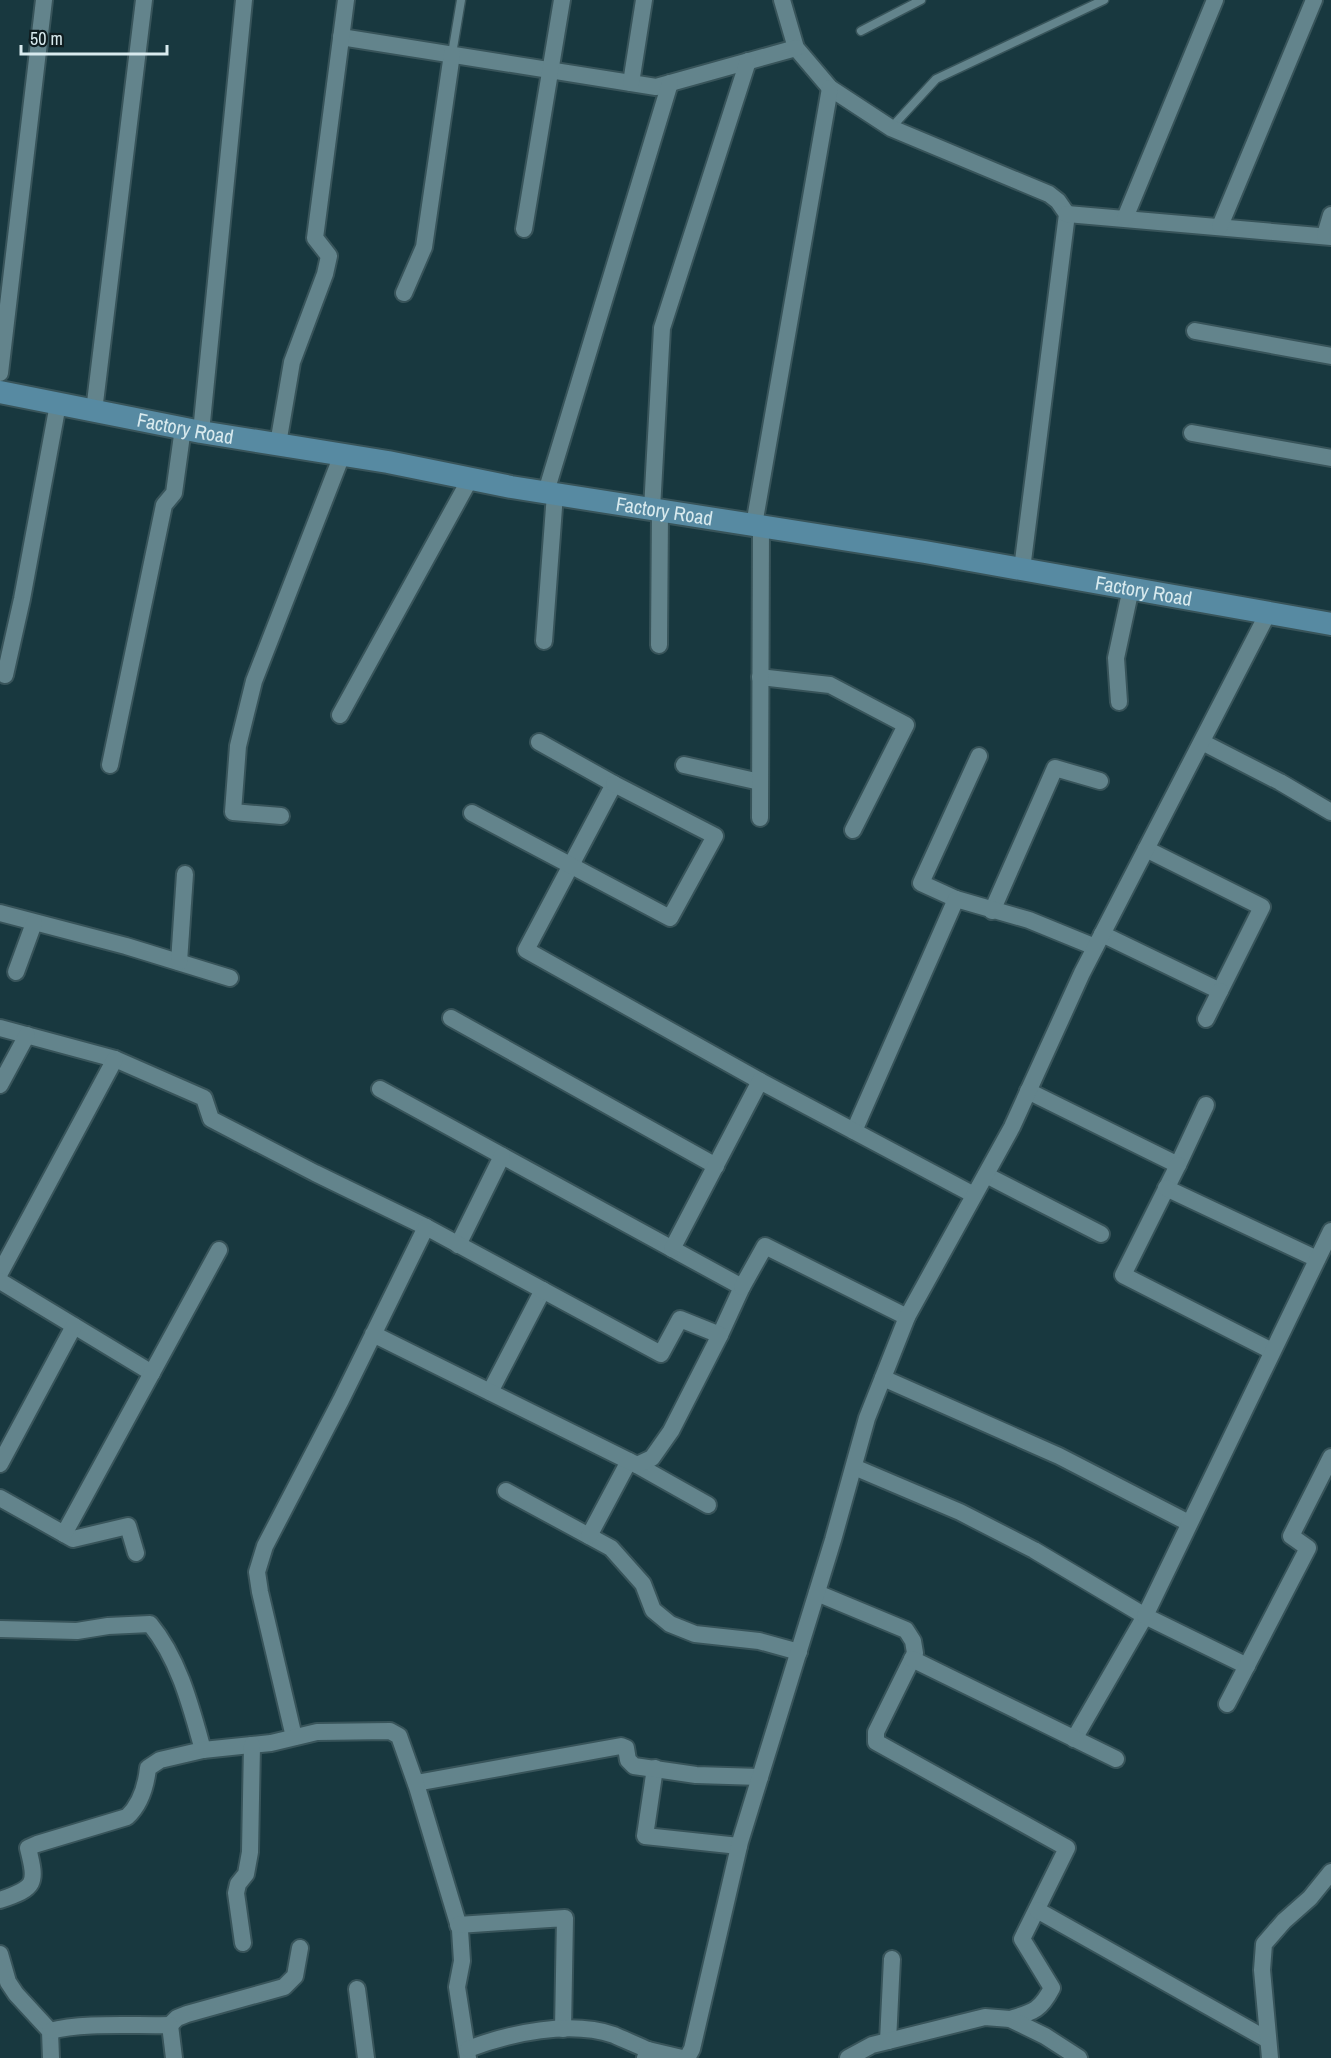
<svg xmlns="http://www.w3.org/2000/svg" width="1331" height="2058" font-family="'Archivo Narrow',sans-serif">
<rect width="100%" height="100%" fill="#18383f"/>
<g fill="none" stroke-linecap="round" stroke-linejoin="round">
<defs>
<g id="service">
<path d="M861,31L921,0"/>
<path d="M452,54L461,0"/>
<path d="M891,128L936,79L1104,0"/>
</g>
<g id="minor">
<path d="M782,0L796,48L830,88L891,128L1049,194L1058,201L1067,214L1022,569"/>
<path d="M341,37L656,87L796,48"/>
<path d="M631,83L644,0"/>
<path d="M1067,214L1331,237"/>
<path d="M1125,218L1215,0"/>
<path d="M1220,226L1314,0"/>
<path d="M524,229L562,0"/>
<path d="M1325,235L1331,215"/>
<path d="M404,293L424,247L452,54"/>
<path d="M1195,331L1331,356"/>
<path d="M0,373L44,0"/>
<path d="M94,411L144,0"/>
<path d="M201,432L244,0"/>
<path d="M1192,433L1331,458"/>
<path d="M278,444L292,362L325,274L329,256L315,238L346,0"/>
<path d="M546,492L670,83"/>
<path d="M652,509L662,328L748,61"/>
<path d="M754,525L830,88"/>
<path d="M544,641L555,494"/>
<path d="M659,645L660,510"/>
<path d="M5,675L22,599L58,404"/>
<path d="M760,677L830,685L906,725L853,830"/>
<path d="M1119,702L1116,658L1131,588"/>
<path d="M340,715L470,479"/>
<path d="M539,742L614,784L526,950L760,1081"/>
<path d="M1202,742L1280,782L1331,812"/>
<path d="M110,765L164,505L174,493L183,428"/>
<path d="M684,765L760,782"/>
<path d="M472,813L670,918L715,836L614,784"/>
<path d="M281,816L233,812L238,746L254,681L342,455"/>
<path d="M760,818L761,526"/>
<path d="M956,899L921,883L979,756"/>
<path d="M992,911L1055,768L1100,781"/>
<path d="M0,913L126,946L230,978"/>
<path d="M1102,934L1220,991L1262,907L1146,849"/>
<path d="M179,962L185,874"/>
<path d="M16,972L34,923"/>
<path d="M451,1018L716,1166"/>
<path d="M1206,1019L1220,991"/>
<path d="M0,1028L115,1059L204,1098L211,1119L315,1173L426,1227"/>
<path d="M0,1085L27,1035"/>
<path d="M380,1089L742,1287L720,1335"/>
<path d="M1028,1091L1178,1165L1206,1105"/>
<path d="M854,1131L956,899L1029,920L1095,947"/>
<path d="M1178,1165L1123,1275L1272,1351"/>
<path d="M986,1175L1101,1234"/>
<path d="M1166,1188L1317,1259"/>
<path d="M458,1245L502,1156"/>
<path d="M672,1249L760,1081L974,1195"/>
<path d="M0,1273L115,1059"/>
<path d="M0,1281L152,1373"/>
<path d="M742,1287L765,1246L907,1317"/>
<path d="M883,1378L1059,1456L1189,1523"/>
<path d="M490,1392L543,1290"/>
<path d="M0,1464L74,1326"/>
<path d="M637,1465L708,1505"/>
<path d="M854,1467L960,1512L1034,1550L1145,1616L1074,1739"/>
<path d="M506,1491L611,1548L643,1584L653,1610L670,1624L695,1634L759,1641L799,1652"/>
<path d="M0,1498L73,1539L128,1526L136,1553"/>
<path d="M64,1534L219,1250"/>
<path d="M589,1536L629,1461"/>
<path d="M817,1593L906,1630L913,1641L915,1653L876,1732V1742L1067,1848L1022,1939L1052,1988C1040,2011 1033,2012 1010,2019"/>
<path d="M0,1629L77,1631L108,1626L150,1624C179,1659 191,1707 203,1750"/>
<path d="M912,1659L1116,1759"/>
<path d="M1247,1666L1145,1616L1331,1231"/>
<path d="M1227,1704L1308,1548L1291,1536L1331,1457"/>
<path d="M294,1737L260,1592L257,1572L265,1546L341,1400L426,1227L661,1354L680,1319L720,1335L671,1431L652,1458L637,1465L373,1334"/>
<path d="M655,1768L645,1836L739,1846"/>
<path d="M416,1783L621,1746L626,1748L628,1760L634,1766L696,1775L760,1777"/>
<path d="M0,1900C36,1888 37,1884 28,1848L37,1844L127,1817C141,1804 146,1786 148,1768L160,1760L203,1750L271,1743L317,1732L390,1731L399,1736L417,1787L460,1930L462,1961L457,1987L468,2058"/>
<path d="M1037,1910L1268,2040"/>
<path d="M458,1925L565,1918L563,2029"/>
<path d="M243,1943L236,1893L238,1884L246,1874L250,1852L252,1745"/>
<path d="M0,1954L8,1982L16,1994L50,2031L51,2058"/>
<path d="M357,1989L366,2058"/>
<path d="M170,2025L177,2018L187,2014L284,1987L295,1976L300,1948"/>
<path d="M50,2031C82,2022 136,2026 170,2025L174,2058"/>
<path d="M888,2041L892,1959"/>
<path d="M468,2049C510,2033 570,2020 614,2035C625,2040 637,2045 648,2050"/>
<path d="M645,2058L648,2050L682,2058"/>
<path d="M687,2058L692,2049L740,1842L833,1540L867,1418L907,1317L1012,1127L1082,973L1268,613"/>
<path d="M848,2058L872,2045L985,2017L1010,2019L1045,2036L1079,2058"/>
<path d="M1270,2058L1262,1970L1264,1944L1284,1921L1310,1898L1331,1872"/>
</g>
<g id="secondary">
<path id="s1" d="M0,392L201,432L388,462L511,487L925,552L1331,624"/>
</g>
</defs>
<!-- service casing -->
<use href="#service" stroke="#38545a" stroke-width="11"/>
<!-- minor casing -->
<use href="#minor" stroke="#38545a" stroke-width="20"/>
<!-- secondary casing -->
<use href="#secondary" stroke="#38545a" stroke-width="26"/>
<!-- service -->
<use href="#service" stroke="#63848c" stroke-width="8"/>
<!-- minor -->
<use href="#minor" stroke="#63848c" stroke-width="16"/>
<!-- secondary -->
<use href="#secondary" stroke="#578aa2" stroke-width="22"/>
</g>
<g text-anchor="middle" stroke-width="4.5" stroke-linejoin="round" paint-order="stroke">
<!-- street labels -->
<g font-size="20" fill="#d8eaee" stroke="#0f1d20">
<text dy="7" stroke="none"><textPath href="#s1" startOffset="189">Factory Road</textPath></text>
<text dy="7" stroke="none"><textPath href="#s1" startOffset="675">Factory Road</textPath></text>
<text dy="7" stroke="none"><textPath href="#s1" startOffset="1161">Factory Road</textPath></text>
</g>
</g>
<!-- scale -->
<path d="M21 45v9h146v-9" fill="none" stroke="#d8eaee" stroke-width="3"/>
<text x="30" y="45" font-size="18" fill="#d8eaee" stroke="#0f1d20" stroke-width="4.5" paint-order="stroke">50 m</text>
</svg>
